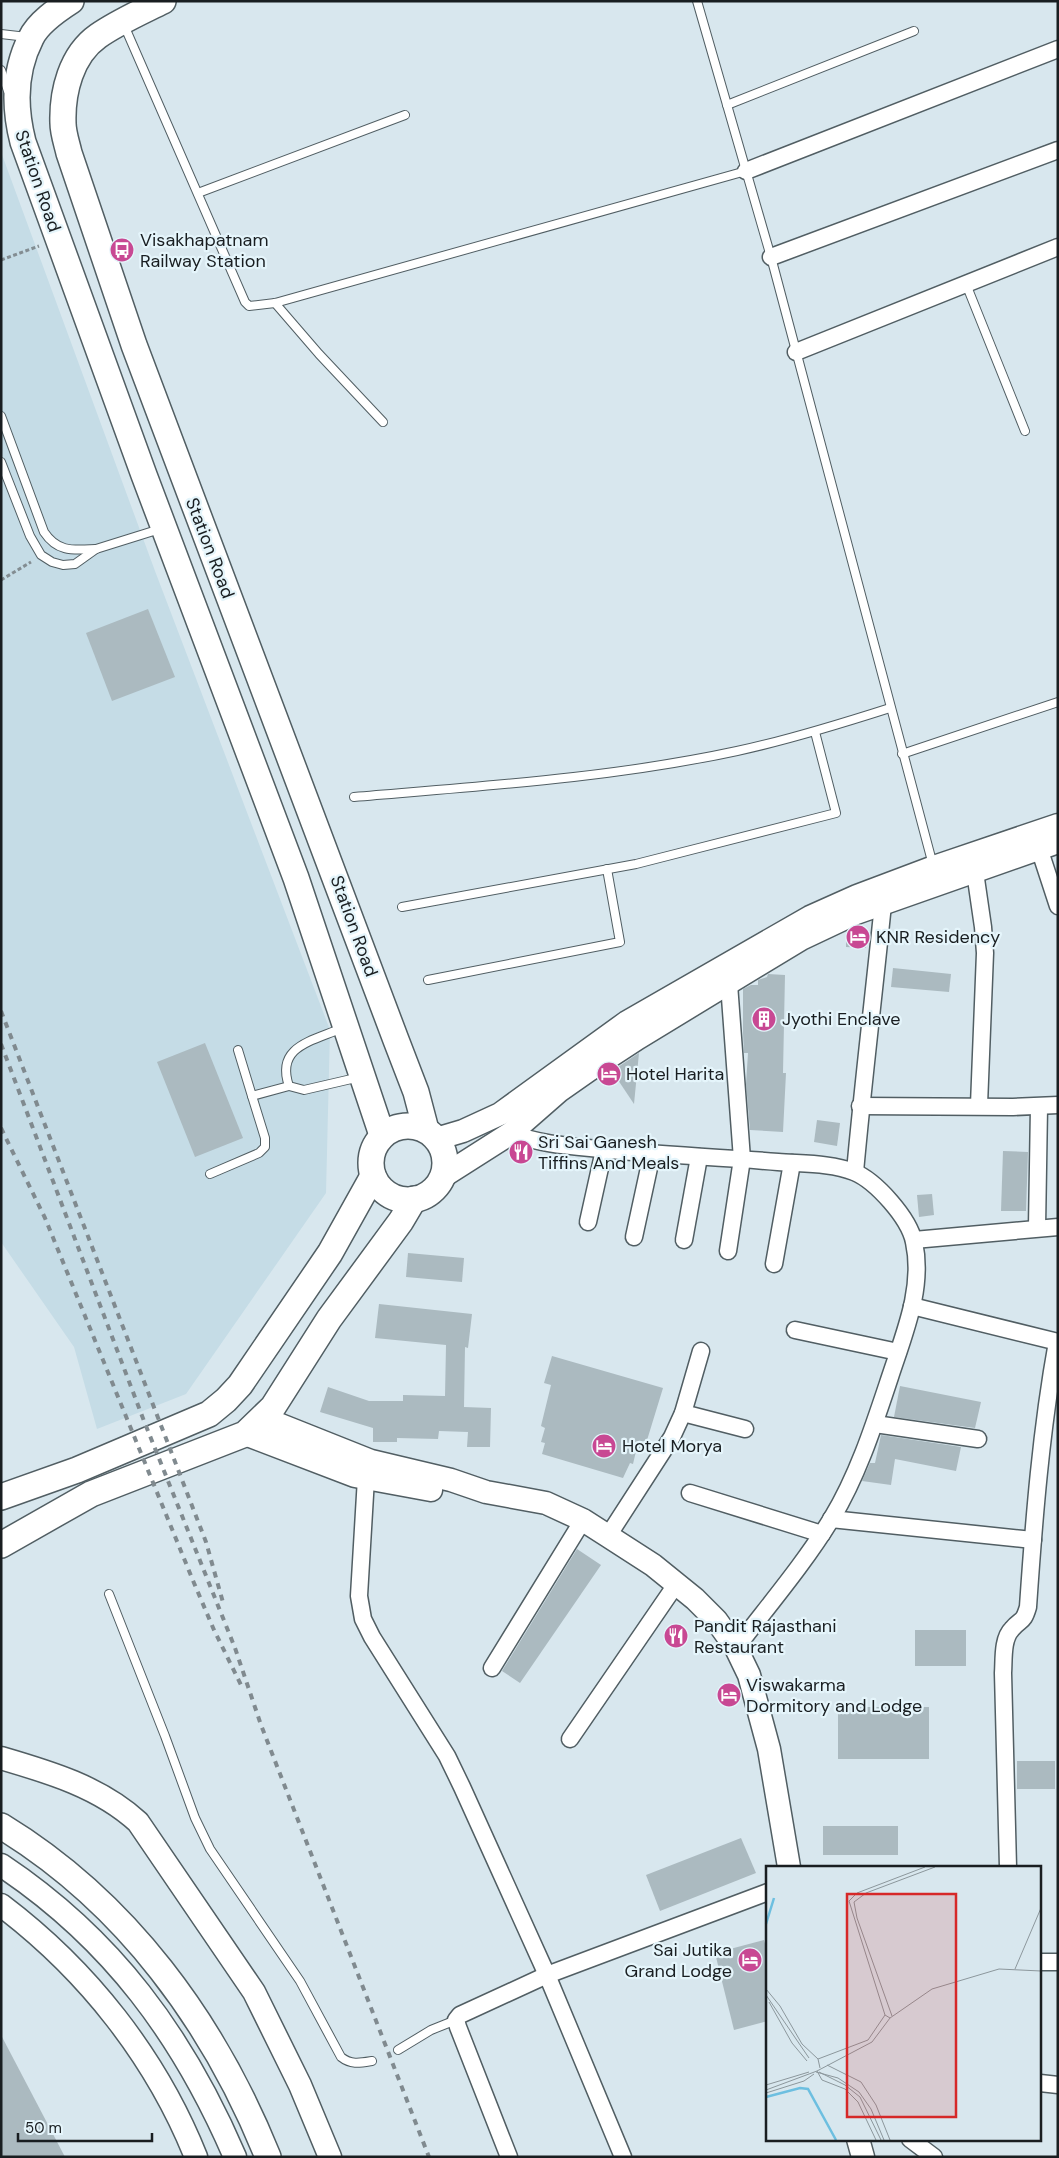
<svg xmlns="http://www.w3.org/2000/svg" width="1059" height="2158" font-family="'DM Sans',sans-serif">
<rect width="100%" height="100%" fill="#d8e7ee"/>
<!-- built -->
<path fill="#c5dce6" d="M1,152L155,571L330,1030L326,1193L186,1394L97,1429L74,1347L1,1242Z"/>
<!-- building -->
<g fill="#abbac0">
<path d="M148,609L175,677L112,701L86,633Z"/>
<path d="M852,929L867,930L866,948L846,947V932Z"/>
<path d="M893,968L951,974L949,992L891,987Z"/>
<path d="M768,974L785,975L783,1073H786L783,1132L750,1130L746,1084L748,1053H744L743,1033V989L751,985H758V980L767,977Z"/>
<path d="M205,1043L243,1138L195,1157L157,1062Z"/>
<path d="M639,1053L634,1104L612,1071Z"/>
<path d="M817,1120L840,1123L837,1146L814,1142Z"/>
<path d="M1003,1151L1028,1152L1026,1211H1001Z"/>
<path d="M932,1194L934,1215L919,1217L917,1195Z"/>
<path d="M408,1253L464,1258L462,1282L406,1277Z"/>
<path d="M379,1304L472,1314L468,1348L465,1347L464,1407L491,1408L490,1447H467L468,1432L439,1431L438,1439L397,1438V1442H373V1428L320,1412L328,1387L369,1401H403V1395L445,1396L446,1345L375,1338Z"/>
<path d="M552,1356L663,1388L644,1450L637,1447L633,1464L630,1463L623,1478L542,1454L545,1443L541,1442L545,1428L541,1426L551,1385L544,1383Z"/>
<path d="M900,1386L981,1402L975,1428L894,1417Z"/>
<path d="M881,1435L961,1447L956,1471L895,1459L891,1485L862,1481L870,1463H875Z"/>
<path d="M577,1549L601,1565L520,1683L502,1671Z"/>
<rect x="915" y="1630" width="51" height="36"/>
<rect x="838" y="1707" width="91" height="52"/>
<rect x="1017" y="1761" width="38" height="28"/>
<rect x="823" y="1826" width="75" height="29"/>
<path d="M741,1838L756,1873L660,1911L646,1875Z"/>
<path d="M764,1940L768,1954V2021L734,2030L715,1953Z"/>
<path d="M1,2035L65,2157H1Z"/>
</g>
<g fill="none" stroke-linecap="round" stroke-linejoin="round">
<defs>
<g id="lane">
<path d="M697,1L771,257L933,865"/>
<path d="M124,25L245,302L249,306L275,303L746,171"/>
<path d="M1,34L27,37"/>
<path d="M1,70L8,91"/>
<path d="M727,105L914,31"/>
<path d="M198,193L405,115"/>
<path d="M966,284L1025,431"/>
<path d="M275,303L319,354L383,422"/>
<path d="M1,416L44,532C58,553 74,550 96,549"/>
<path d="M1,462L30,536L41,555L52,562L63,565L75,564L96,549L160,529"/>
<path d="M902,754L1058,702"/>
<path d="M354,797C482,786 612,778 737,751C789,740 840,724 890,708"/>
<path d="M402,907L636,864L836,813L815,732"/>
<path d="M428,980L620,942L607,869"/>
<path d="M342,1028C313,1041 275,1046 289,1086L304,1090L360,1077"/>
<path d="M238,1050L252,1096L289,1086"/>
<path d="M210,1174L259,1153L265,1147V1138L252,1096"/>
<path d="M109,1594L165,1736L195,1818L210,1849L300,1981L341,2057C351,2065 360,2063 372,2061"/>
<path d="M398,2050L431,2030L456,2020"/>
</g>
<g id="street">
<path d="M746,171L1058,49"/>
<path d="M771,257L1058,150"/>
<path d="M796,352L1058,247"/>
<path d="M1039,848L1058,906"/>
<path d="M975,872L983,927L985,953L979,1105"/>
<path d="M860,1106L1013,1107L1058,1105"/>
<path d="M511,1133C539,1144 569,1146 599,1149C659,1155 719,1157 778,1162C802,1164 831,1163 854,1172C876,1181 909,1218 914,1242C924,1288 904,1334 890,1377C874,1425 858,1475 832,1518C804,1564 768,1606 736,1648"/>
<path d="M855,1172C863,1083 874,994 883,904L882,894"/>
<path d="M588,1222L604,1150"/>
<path d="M1037,1227L1039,1107"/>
<path d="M634,1237L652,1154"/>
<path d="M684,1240L699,1157"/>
<path d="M914,1240L1058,1227"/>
<path d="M728,1251L742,1159L729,984"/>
<path d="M774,1264L792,1163"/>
<path d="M912,1306L1058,1342"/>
<path d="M795,1330L898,1352"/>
<path d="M683,1413L745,1429"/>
<path d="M875,1424L978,1439"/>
<path d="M366,1478L359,1596L363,1619L372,1637L447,1756L462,1787L547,1975L623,2157"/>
<path d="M690,1493L822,1534"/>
<path d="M831,1519L1033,1540"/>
<path d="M608,1536L672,1437L683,1413L701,1351"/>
<path d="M492,1668L583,1520"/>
<path d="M570,1739L677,1583"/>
<path d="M1008,1867L1003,1673C1004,1660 1002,1639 1012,1629C1021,1618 1023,1624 1028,1607C1034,1519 1041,1430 1057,1342"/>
<path d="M1040,1962H1058"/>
<path d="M1040,2083L1058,2085"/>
<path d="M910,2139L934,2157"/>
<path d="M509,2157L458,2027L456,2020L460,2015L547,1975L768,1892"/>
</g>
<g id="secondary">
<path d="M436,1139L463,1131L500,1114L627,1022L810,917L857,896L934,867L1058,825"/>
<path d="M442,1177L511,1133L559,1091L589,1070L638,1038L801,939L856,913L1058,842"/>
<path d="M263,1418L371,1461L451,1480L486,1492L546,1503L583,1520L608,1536L653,1565L695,1599L716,1620L736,1648L749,1675L769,1749L789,1867"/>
<path d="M245,1434L355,1476L431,1490"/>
<path d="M1,1758C49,1772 100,1787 138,1822L254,1992L300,2085L330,2157"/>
<path d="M1,1865C112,1939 183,2036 235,2157"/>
<path d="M1,1905C87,1970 156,2057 196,2157"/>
<path d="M858,2139L863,2157"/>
</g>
<g id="primary">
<path d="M71,1C57,10 38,23 31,38C14,71 14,107 23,142L144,475L296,878L382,1135"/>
<path d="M163,1C141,12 118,22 98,36C71,55 62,92 63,123C63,133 67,144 69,153L134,345L396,1040L416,1092L426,1130"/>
<circle cx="408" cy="1163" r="37"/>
<path d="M1,1497L77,1470L209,1414L226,1400L240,1385L330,1253L373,1176"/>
<path d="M1,1545L91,1494L245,1434L273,1407L329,1319L401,1221L414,1199"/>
<path d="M1,1826C126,1902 214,2023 268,2157"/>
</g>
</defs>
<!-- lane casing -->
<use href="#lane" stroke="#515e63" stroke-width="10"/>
<!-- street casing -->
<use href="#street" stroke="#515e63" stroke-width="19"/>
<!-- secondary casing -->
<use href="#secondary" stroke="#515e63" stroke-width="25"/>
<!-- primary casing -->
<use href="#primary" stroke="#515e63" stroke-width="28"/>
<!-- path -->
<g stroke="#838d92" stroke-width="3" stroke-dasharray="4 2.5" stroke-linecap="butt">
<path d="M1,260L39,246"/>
<path d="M1,580L31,562"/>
</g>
<!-- lane -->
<use href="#lane" stroke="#fff" stroke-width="8"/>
<!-- street -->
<use href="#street" stroke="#fff" stroke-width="16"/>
<!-- secondary -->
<use href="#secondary" stroke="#fff" stroke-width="22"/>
<!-- primary -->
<use href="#primary" stroke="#fff" stroke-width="25"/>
<!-- rail -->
<g stroke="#808a8f" stroke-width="4" stroke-dasharray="6 6" stroke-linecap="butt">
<path d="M1,1011L206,1542L224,1606"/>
<path d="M1,1044L144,1421L235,1648L261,1725L429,2157"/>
<path d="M1,1128L45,1218L194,1583L214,1630L243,1689"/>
</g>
</g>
<!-- icons -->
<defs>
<symbol id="bus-disc" viewBox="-11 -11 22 22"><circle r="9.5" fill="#c84893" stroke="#e5f5fb"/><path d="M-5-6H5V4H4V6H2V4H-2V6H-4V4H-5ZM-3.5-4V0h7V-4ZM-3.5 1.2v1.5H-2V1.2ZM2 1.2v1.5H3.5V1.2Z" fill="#fff"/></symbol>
<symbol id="hotel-disc" viewBox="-11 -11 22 22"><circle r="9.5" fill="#c84893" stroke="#e5f5fb"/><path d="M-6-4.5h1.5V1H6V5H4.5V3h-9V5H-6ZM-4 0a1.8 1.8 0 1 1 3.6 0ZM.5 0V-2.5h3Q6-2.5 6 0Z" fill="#fff"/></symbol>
<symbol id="building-disc" viewBox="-11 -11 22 22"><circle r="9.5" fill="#c84893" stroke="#e5f5fb"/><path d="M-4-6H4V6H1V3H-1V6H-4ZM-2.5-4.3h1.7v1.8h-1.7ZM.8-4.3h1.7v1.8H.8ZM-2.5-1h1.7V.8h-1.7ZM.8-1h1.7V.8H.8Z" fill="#fff"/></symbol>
<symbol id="restaurant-disc" viewBox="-11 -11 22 22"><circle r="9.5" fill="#c84893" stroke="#e5f5fb"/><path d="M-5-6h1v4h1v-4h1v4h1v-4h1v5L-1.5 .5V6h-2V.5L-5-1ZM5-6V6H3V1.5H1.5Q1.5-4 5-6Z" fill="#fff"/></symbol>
</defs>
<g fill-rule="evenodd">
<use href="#bus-disc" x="108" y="236" width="28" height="28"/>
<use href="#hotel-disc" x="844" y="923" width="28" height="28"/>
<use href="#building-disc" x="750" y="1005" width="28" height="28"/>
<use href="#hotel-disc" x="595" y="1060" width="28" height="28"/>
<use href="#restaurant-disc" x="507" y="1138" width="28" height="28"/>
<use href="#hotel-disc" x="590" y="1432" width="28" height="28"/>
<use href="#restaurant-disc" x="662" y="1622" width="28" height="28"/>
<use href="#hotel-disc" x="715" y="1681" width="28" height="28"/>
<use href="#hotel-disc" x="736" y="1946" width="28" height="28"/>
</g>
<g text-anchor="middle" stroke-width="4.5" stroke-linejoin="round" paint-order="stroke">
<!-- street labels -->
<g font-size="18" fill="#191e21" stroke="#e5f5fb">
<text transform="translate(38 181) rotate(71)" y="6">Station Road</text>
<text transform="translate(210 548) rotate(69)" y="6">Station Road</text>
<text transform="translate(354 926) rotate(70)" y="6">Station Road</text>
</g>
<!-- poi labels -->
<g font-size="18" fill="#191e21" stroke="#e5f5fb" text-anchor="start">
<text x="140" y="246">Visakhapatnam<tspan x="140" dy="21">Railway Station</tspan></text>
<text x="876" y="943">KNR Residency</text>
<text x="782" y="1025">Jyothi Enclave</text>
<text x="626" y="1080">Hotel Harita</text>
<text x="538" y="1148">Sri Sai Ganesh<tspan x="538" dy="21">Tiffins And Meals</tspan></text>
<text x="622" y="1452">Hotel Morya</text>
<text x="694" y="1632">Pandit Rajasthani<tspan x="694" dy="21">Restaurant</tspan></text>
<text x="746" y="1691">Viswakarma<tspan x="746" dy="21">Dormitory and Lodge</tspan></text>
<text x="732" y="1956" text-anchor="end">Sai Jutika<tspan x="732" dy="21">Grand Lodge</tspan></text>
</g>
</g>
<!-- overview -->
<g transform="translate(766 1866)">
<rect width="275" height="275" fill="#d8e7ee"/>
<path fill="none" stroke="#6dbfe0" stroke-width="2.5" d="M0,58L8,32M0,231L34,222L42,223L70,274"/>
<path fill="none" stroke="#8c979c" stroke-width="1" d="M249,103L275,42M0,123L14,140L36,178L52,193L54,202M0,129L43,192M3,136L26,177L41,195M126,150L91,52L88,36L100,27L169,1M124,152L119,149L83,35L91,27L159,1M52,193L102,174L119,149M61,199L95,216L110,239L124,274M51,205L56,214L79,223L92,236L110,274M50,206L72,212L93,226L105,243L118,274M53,206L79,219L94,231L115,274M0,219L43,206M0,224L51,205L106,176L124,152L166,123L233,103L275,105M0,227L38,215L48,208"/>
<path fill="#d62828" fill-opacity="0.15" stroke="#d62828" stroke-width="2.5" d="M81,28H190V251H81Z"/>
<rect width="275" height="275" fill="none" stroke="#191e21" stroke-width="2.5"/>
</g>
<!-- border -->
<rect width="1059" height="2158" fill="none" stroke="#191e21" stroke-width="5"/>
<!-- scale -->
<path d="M18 2133v8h134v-8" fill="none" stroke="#191e21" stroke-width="2.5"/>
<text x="25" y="2133" font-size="15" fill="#191e21" stroke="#e5f5fb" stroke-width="4" paint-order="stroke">50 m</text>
</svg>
